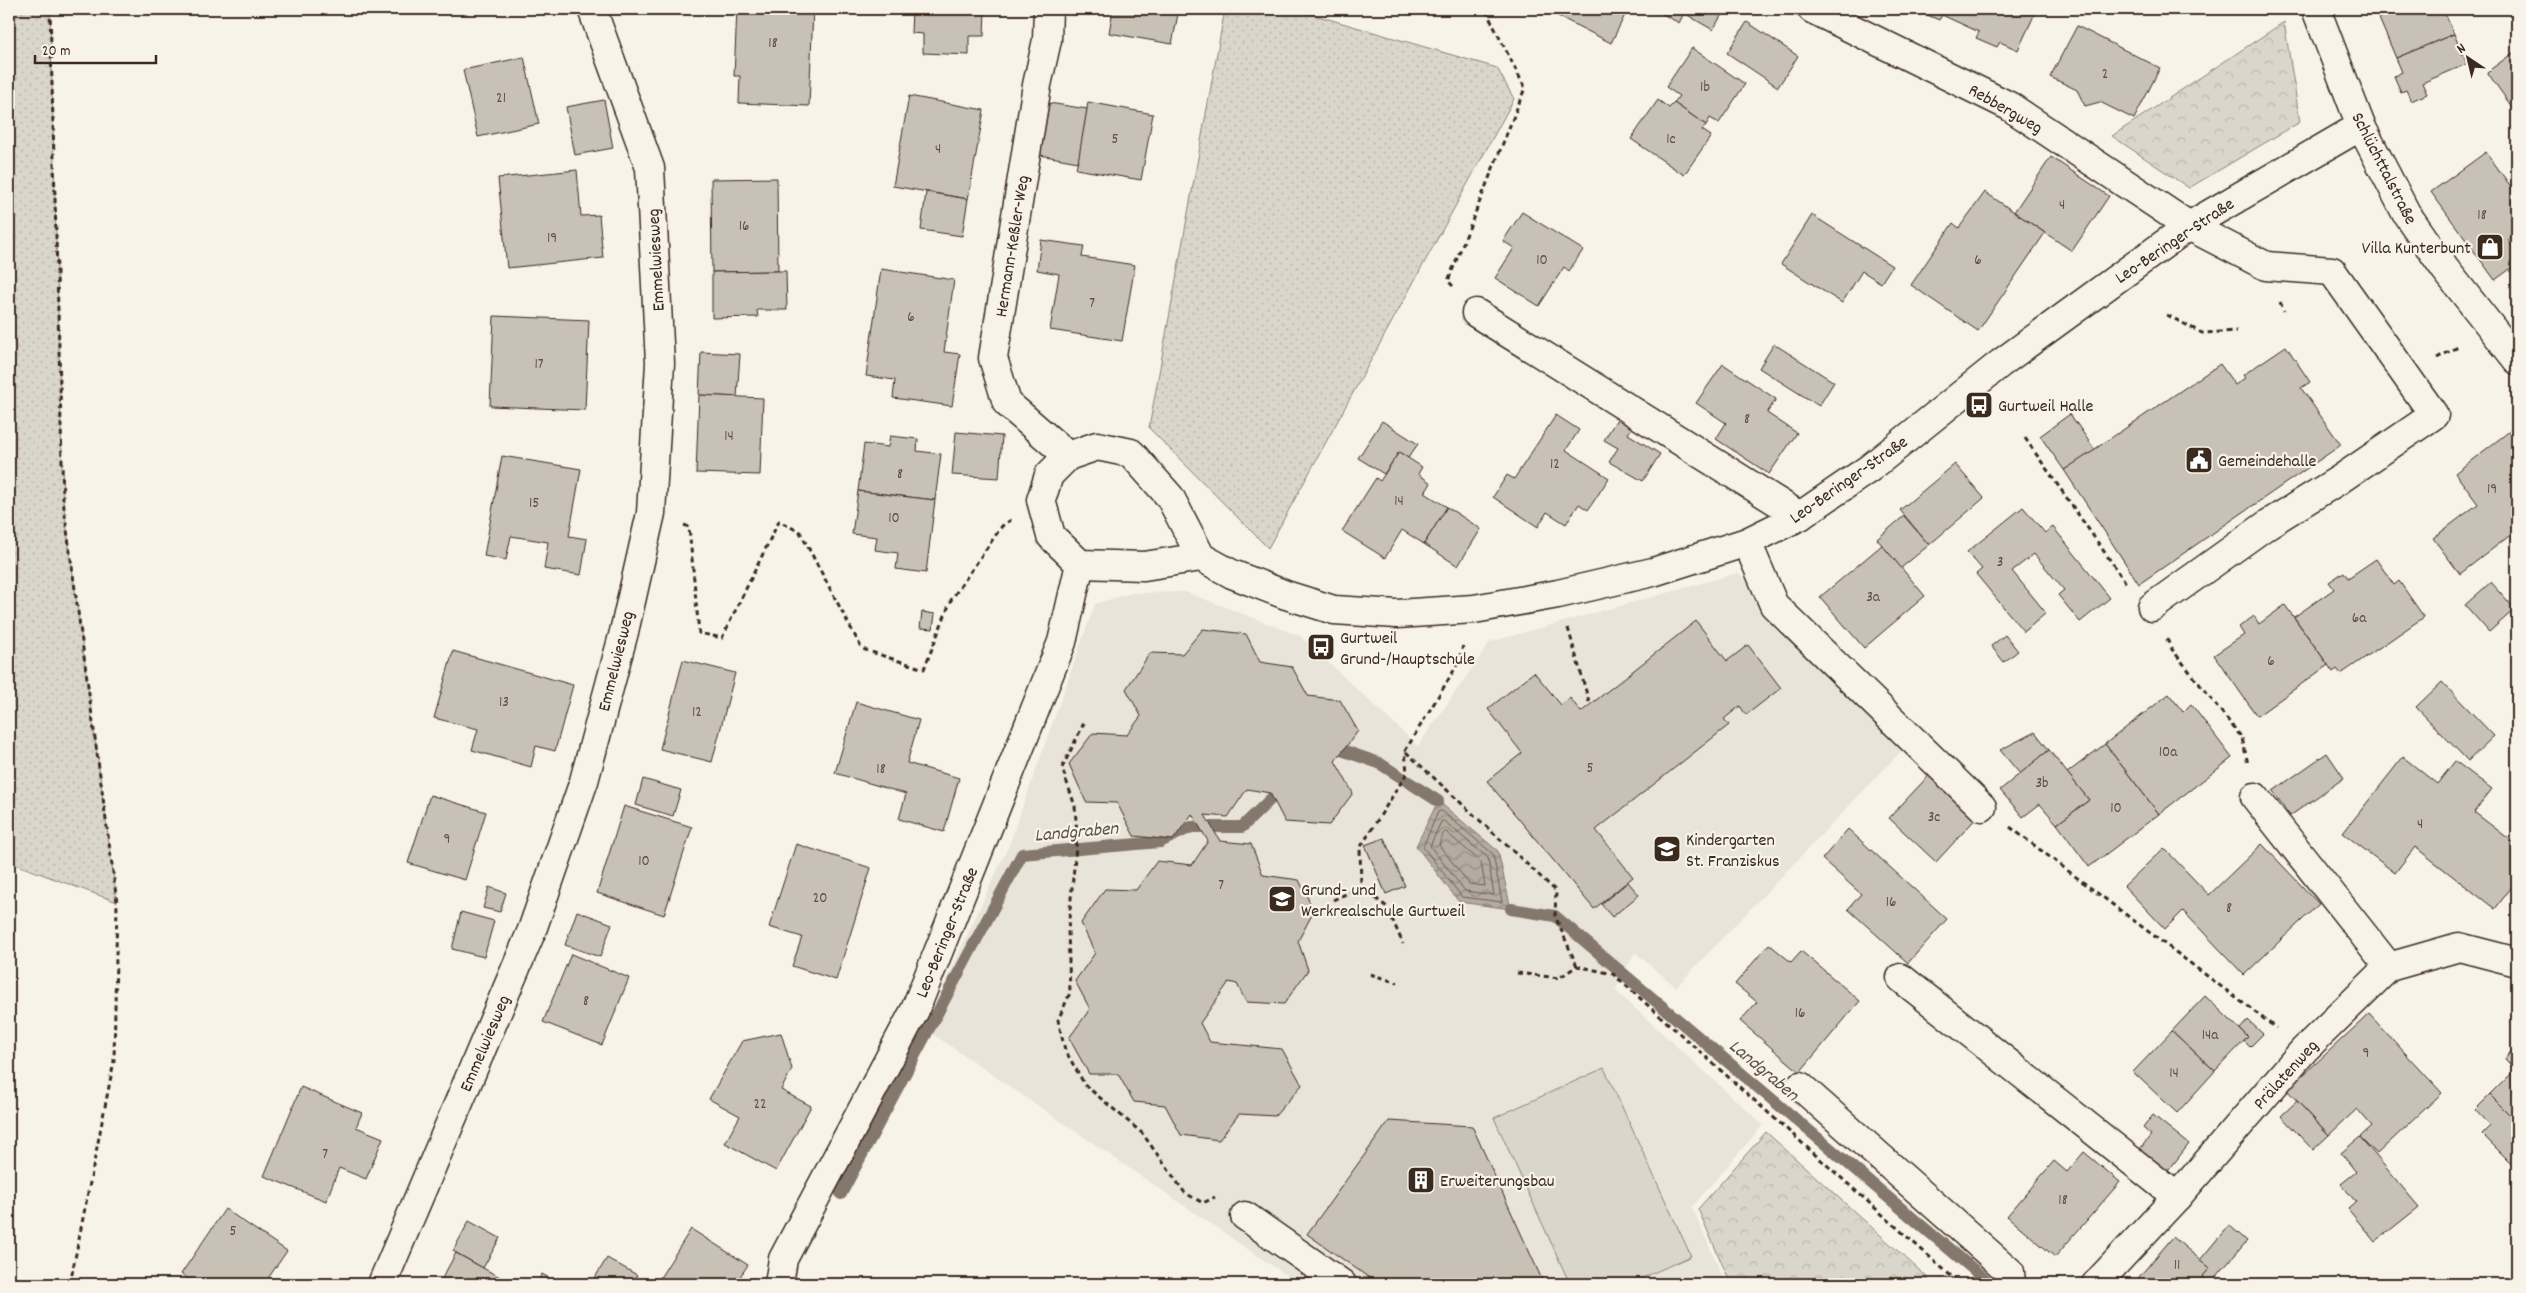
<svg xmlns="http://www.w3.org/2000/svg" width="2526" height="1293" font-family="Dekko,sans-serif">
<defs>
<pattern id="grass-dots" width="8" height="8" patternUnits="userSpaceOnUse" patternTransform="scale(1.25)"><rect width="8" height="8" fill="#dbd6cb"/><path d="M2 2h.1M6 6h.1" fill="none" stroke="#bdb8ae" stroke-width="1.8" stroke-linecap="round"/></pattern>
<pattern id="park-crowns" width="20" height="18" patternUnits="userSpaceOnUse" patternTransform="scale(1.25)"><rect width="20" height="18" fill="#dbd6cb"/><path d="M2 6a3 3 0 1 1 6 0M12 15a3 3 0 1 1 6 0" fill="none" stroke="#bdb8ae"/></pattern>
<pattern id="water-waves" width="16" height="10" patternUnits="userSpaceOnUse" patternTransform="scale(1.25)"><rect width="16" height="10" fill="#b4aca0"/><path d="M0 5q4-4 8 0t8 0" fill="none" stroke="#948c82"/></pattern>
</defs>
<rect width="100%" height="100%" fill="#f7f3e8"/>
<filter id="ink" filterUnits="userSpaceOnUse"><feTurbulence type="fractalNoise" baseFrequency=".02" numOctaves="2"/><feDisplacementMap in="SourceGraphic" scale="10" xChannelSelector="R" yChannelSelector="G"/><feConvolveMatrix kernelMatrix="1 2 1 2 8 2 1 2 1" color-interpolation-filters="sRGB"/></filter>
<g filter="url(#ink)">
<!-- built -->
<path fill="#e9e4d9" d="M1738,573L1912,740L1676,987L1635,952L1615,990L1763,1125L1692,1207L1726,1284H1299L924,1028L1009,845L1095,604L1131,593L1186,592L1300,636L1418,746L1490,642Z"/>
<!-- grass -->
<g fill="url(#grass-dots)" stroke="#8b8074">
<path d="M9,9H50L63,500L117,902L9,862Z"/>
<path d="M1225,9H1294L1497,68L1514,99L1268,548L1149,428Z"/>
</g>
<!-- park -->
<g fill="url(#park-crowns)" stroke="#8b8074">
<path d="M2284,22L2300,122L2189,188L2112,136Z"/>
<path d="M1766,1132L1929,1279L1913,1284H1731L1698,1209Z"/>
</g>
<!-- pitch -->
<path fill="#dbd6cb" stroke="#8b8074" d="M1604,1068L1691,1256L1629,1284H1570L1494,1118Z"/>
<!-- water -->
<path fill="url(#water-waves)" stroke="#84786c" d="M1438,801L1498,851L1511,909L1459,902L1416,846Z"/>
<g fill="none" stroke-linecap="round" stroke-linejoin="round">
<!-- shore -->
<g stroke="#6b5e52" stroke-width="1">
<path d="M1442,811L1493,854L1502,902L1462,897L1423,847L1438,812Z"/>
<path d="M1444,821L1488,858L1494,895L1465,891L1430,846L1441,822Z"/>
<path d="M1446,832L1481,862L1485,886L1469,884L1439,845L1443,834Z"/>
</g>
<!-- stream -->
<g stroke="#84786c" stroke-width="12">
<path d="M1327,745L1379,763L1438,801"/>
<path d="M1511,909L1555,916L1986,1280"/>
<path d="M841,1194L1022,854L1160,842L1191,827H1242L1284,786"/>
</g>
</g>
<!-- building -->
<g fill="#c8c1b6" stroke="#3b2a1e">
<path d="M737,9H813L809,106L739,103L740,76H734Z"/>
<path d="M912,9H985L984,36H969V55L923,53V34L911,33Z"/>
<path d="M1113,9H1179L1172,44L1109,33Z"/>
<path d="M1560,9H1628L1611,43L1556,15Z"/>
<path d="M1654,9H1725L1713,30L1684,13L1679,23Z"/>
<path d="M1919,9H2037L2018,50L2000,42L1997,47L1976,38L1979,32L1942,15L1939,20L1918,11Z"/>
<path d="M2375,9H2443L2454,34L2396,58Z"/>
<path d="M1747,22L1798,56L1778,87L1727,53Z"/>
<path d="M2077,26L2160,68L2134,119L2100,102L2085,106L2077,90L2050,77Z"/>
<path d="M2454,34L2467,64L2422,83L2427,94L2411,101L2406,90L2401,92L2394,76L2402,72L2396,58Z"/>
<path d="M1692,48L1745,84L1719,123L1710,118L1706,125L1674,103L1679,96L1666,87Z"/>
<path d="M2517,50V114L2487,72Z"/>
<path d="M524,57L539,124L478,137L463,70Z"/>
<path d="M909,96L984,110L968,199L893,186Z"/>
<path d="M604,100L613,148L575,155L566,107Z"/>
<path d="M1658,100L1669,108L1674,103L1706,125L1702,130L1711,136L1684,175L1631,139Z"/>
<path d="M1088,102L1153,114L1141,180L1076,169Z"/>
<path d="M1049,103L1087,109L1078,162L1040,155Z"/>
<path d="M2486,152L2517,195V233L2508,240L2517,254V264L2495,280L2431,192Z"/>
<path d="M2051,157L2109,196L2072,251L2014,212Z"/>
<path d="M577,170L581,216L599,215L603,258L507,268L498,178Z"/>
<path d="M777,178L778,271L712,272L711,179Z"/>
<path d="M926,192L968,199L962,236L921,230Z"/>
<path d="M1985,192L2045,233L1978,331L1911,285L1953,223L1959,228Z"/>
<path d="M1522,212L1583,250L1569,271L1564,267L1539,306L1495,278L1514,248L1503,241Z"/>
<path d="M1812,215L1892,266L1881,283L1862,271L1842,303L1781,264Z"/>
<path d="M1041,240L1084,246L1082,257L1135,265L1122,341L1050,330L1059,274L1037,270Z"/>
<path d="M881,269L954,280L944,352L960,354L952,406L893,398L895,380L866,376Z"/>
<path d="M778,271H786L787,310H757L758,317L712,318V272Z"/>
<path d="M494,316L589,320L585,410L490,406Z"/>
<path d="M1774,344L1834,382L1819,406L1759,368Z"/>
<path d="M2286,346L2310,382L2301,388L2341,445L2139,584L2064,470L2220,364L2235,385L2245,378L2243,375Z"/>
<path d="M701,352L740,354L737,397L699,395Z"/>
<path d="M1723,364L1776,399L1767,413L1797,433L1769,474L1716,439L1726,423L1696,403Z"/>
<path d="M699,395L763,398L760,475L696,473Z"/>
<path d="M1620,414L1635,423L1628,434L1660,454L1643,481L1609,462L1618,448L1604,440Z"/>
<path d="M2070,414L2095,450L2064,470L2040,436Z"/>
<path d="M1556,415L1579,430L1566,450L1609,478L1588,510L1579,504L1566,524L1547,512L1538,527L1493,497L1507,475L1514,479Z"/>
<path d="M1382,421L1418,444L1408,458L1399,452L1384,474L1358,458Z"/>
<path d="M2515,427L2517,429V530L2460,574L2433,538L2478,504L2455,473Z"/>
<path d="M956,432L1002,436L999,478L952,475Z"/>
<path d="M890,436L918,439L917,451L941,454L935,500L858,491L864,444L888,447Z"/>
<path d="M1399,452L1422,467L1418,474L1431,483L1425,493L1447,507L1424,544L1402,530L1385,558L1342,531L1376,478L1380,481Z"/>
<path d="M502,456L581,469L569,536L587,539L581,575L544,569L548,542L511,536L506,560L484,556Z"/>
<path d="M1955,464L1984,498L1929,545L1900,510Z"/>
<path d="M858,491L935,500L926,573L896,569L898,553L875,550L877,537L852,534Z"/>
<path d="M1447,507L1481,529L1458,566L1424,544Z"/>
<path d="M2023,507L2045,533L2053,527L2110,598L2080,622L2058,595L2064,590L2034,554L2012,571L2046,613L2024,632L1976,574L1982,569L1967,552Z"/>
<path d="M1904,516L1929,545L1901,568L1877,539Z"/>
<path d="M1882,545L1925,596L1864,648L1820,597Z"/>
<path d="M2376,559L2394,585L2399,581L2424,617L2341,674L2337,669L2333,672L2294,617L2334,589L2329,582L2344,572L2348,578Z"/>
<path d="M2491,582L2515,609L2489,632L2465,605Z"/>
<path d="M2285,605L2328,665L2257,716L2214,655L2244,635L2239,627L2254,616L2259,624Z"/>
<path d="M922,612L935,614L933,629L920,628Z"/>
<path d="M1696,621L1727,661L1748,645L1781,688L1746,715L1740,706L1724,719L1729,725L1596,830L1633,877L1594,909L1487,781L1522,753L1488,709L1534,672L1561,705L1570,698L1581,712Z"/>
<path d="M1203,629L1246,634L1260,662L1292,667L1308,696L1340,700L1358,731L1335,761L1353,793L1329,825L1285,822L1270,793L1247,789L1228,817L1205,815L1220,841L1251,844L1263,875L1299,880L1314,911L1298,941L1308,970L1284,1004L1246,1002L1237,984L1229,982L1200,1023L1210,1042L1282,1049L1302,1085L1275,1116L1239,1114L1219,1140L1181,1135L1165,1105L1134,1102L1118,1074H1089L1069,1038L1090,1009L1075,981L1095,953L1081,923L1105,889L1136,890L1157,861L1192,865L1208,841L1192,814L1173,840L1134,836L1117,803L1086,802L1069,764L1093,733L1127,735L1141,716L1126,689L1150,653L1182,654Z"/>
<path d="M2005,635L2018,651L2004,662L1991,646Z"/>
<path d="M453,651L573,685L555,751L536,746L531,767L472,750L478,729L434,718Z"/>
<path d="M683,660L735,673L712,762L660,749Z"/>
<path d="M2442,682L2494,736L2468,761L2416,707Z"/>
<path d="M2169,694L2183,712L2191,704L2232,758L2159,814L2105,744Z"/>
<path d="M856,702L919,720L907,763L959,778L944,832L899,819L906,794L835,773Z"/>
<path d="M2035,732L2049,750L2020,774L2000,750Z"/>
<path d="M2105,744L2159,814L2089,867L2057,824L2089,800L2067,773Z"/>
<path d="M2049,750L2089,800L2057,824L2040,804L2023,817L2000,790Z"/>
<path d="M2327,753L2344,778L2290,816L2273,791Z"/>
<path d="M2403,757L2437,784L2455,761L2492,789L2474,812L2517,845V880L2495,909L2415,847L2395,873L2343,833Z"/>
<path d="M1933,771L1980,814L1936,862L1889,818Z"/>
<path d="M643,779L681,790L673,816L636,805Z"/>
<path d="M430,795L486,812L465,880L408,863Z"/>
<path d="M624,806L692,827L664,915L597,893Z"/>
<path d="M1848,829L1947,919L1908,963L1848,909L1861,894L1822,859Z"/>
<path d="M1384,838L1405,886L1386,894L1365,845Z"/>
<path d="M796,844L871,868L836,980L792,966L802,937L769,927Z"/>
<path d="M2262,844L2319,904L2244,975L2183,911L2165,929L2124,886L2164,848L2209,895Z"/>
<path d="M1628,882L1639,895L1612,917L1601,904Z"/>
<path d="M489,887L506,893L500,912L483,908Z"/>
<path d="M577,911L612,924L600,957L565,945Z"/>
<path d="M461,912L494,921L484,957L452,949Z"/>
<path d="M1769,944L1791,962L1801,951L1860,1001L1800,1072L1740,1021L1757,1002L1735,984Z"/>
<path d="M571,954L629,978L602,1045L543,1022Z"/>
<path d="M2205,996L2248,1037L2215,1071L2172,1031Z"/>
<path d="M2369,1014L2442,1093L2377,1154L2360,1137L2372,1126L2357,1109L2329,1135L2287,1090Z"/>
<path d="M2248,1020L2263,1034L2250,1047L2244,1041L2248,1037L2240,1029Z"/>
<path d="M2172,1031L2215,1071L2177,1113L2133,1072Z"/>
<path d="M781,1033L792,1069L781,1090L811,1106L776,1171L725,1143L740,1116L709,1099L742,1041Z"/>
<path d="M2517,1044V1068L2516,1070L2505,1059Z"/>
<path d="M2517,1068V1122L2490,1095Z"/>
<path d="M301,1087L362,1113L356,1127L383,1138L366,1179L339,1168L326,1201L264,1176Z"/>
<path d="M2490,1095L2517,1122V1161L2513,1165L2482,1134L2490,1126L2475,1110Z"/>
<path d="M2297,1101L2329,1135L2313,1150L2281,1116Z"/>
<path d="M2153,1115L2189,1144L2168,1171L2140,1149L2151,1135L2143,1128Z"/>
<path d="M1389,1121L1472,1126L1544,1284H1378L1307,1234Z"/>
<path d="M2360,1137L2419,1207L2375,1242L2348,1209L2356,1202L2341,1184L2356,1172L2341,1153Z"/>
<path d="M2084,1152L2120,1182L2055,1257L2007,1216L2054,1161L2067,1172Z"/>
<path d="M225,1209L287,1251L264,1284H196L181,1274Z"/>
<path d="M469,1221L500,1238L483,1268L453,1251Z"/>
<path d="M2229,1225L2247,1241L2210,1284L2202,1277L2210,1268L2200,1260Z"/>
<path d="M691,1229L748,1265L735,1284H656Z"/>
<path d="M2173,1237L2210,1268L2196,1284H2133Z"/>
<path d="M456,1253L483,1268L513,1284H439Z"/>
<path d="M607,1258L637,1275L632,1284H591Z"/>
<path d="M542,1274L560,1284H537Z"/>
<path d="M843,1278L865,1284H841Z"/>
</g>
<g fill="none" stroke-linecap="round" stroke-linejoin="round">
<defs>
<g id="minor">
<path d="M1048,9L1047,40L1037,85L993,358L1007,403L1068,456"/>
<path d="M1812,9L2009,106L2189,226L2266,266L2332,271L2434,415L2339,480L2268,524L2152,607"/>
<path d="M1476,313L1800,516"/>
<path d="M1747,542L1774,605L1982,807"/>
<path d="M1201,557L1144,566L1080,564L1051,536L1041,500L1049,475L1068,456L1097,446L1131,453L1170,497L1201,557L1232,574L1286,595L1334,610L1397,614L1474,609L1558,594L1653,572L1747,542L1800,516L1870,468L2001,363L2189,226L2361,126"/>
<path d="M2255,797L2389,967"/>
<path d="M1901,978L2177,1197"/>
<path d="M1800,1086L2010,1272L2011,1284"/>
<path d="M1245,1216L1342,1284"/>
<path d="M382,1284L532,930L584,781L624,632L651,513L660,363L650,168L592,9"/>
<path d="M779,1284L783,1259L915,1010L1062,642L1080,564"/>
<path d="M2096,1284L2177,1197L2304,1050L2389,967L2459,947L2517,962"/>
</g>
<path id="major" d="M2316,9L2361,126L2406,213L2445,269L2517,360"/>
</defs>
<!-- minor casing -->
<use href="#minor" stroke="#3b2a1e" stroke-width="31"/>
<!-- major casing -->
<use href="#major" stroke="#3b2a1e" stroke-width="31"/>
<!-- path -->
<g stroke="#3b2a1e" stroke-width="3" stroke-dasharray="5 4" stroke-linecap="butt">
<path d="M50,9L63,500L117,902L114,1061L70,1284"/>
<path d="M1453,286L1448,281L1525,88L1485,9"/>
<path d="M2280,302L2284,311"/>
<path d="M2167,315L2202,333L2237,331"/>
<path d="M2437,358L2460,346"/>
<path d="M2025,438L2126,583"/>
<path d="M684,525L689,527L699,633L722,638L779,521L800,532L862,649L924,669L951,600L1002,526L1011,520"/>
<path d="M1568,628L1590,705"/>
<path d="M2167,639L2171,648L2242,738L2248,764"/>
<path d="M1084,723L1062,768L1075,806L1077,836L1068,930L1070,993L1058,1020L1065,1050L1085,1085L1142,1133L1185,1193L1203,1203L1215,1197"/>
<path d="M1406,752L1556,891L1555,916L1577,966"/>
<path d="M2010,827L2276,1028"/>
<path d="M1361,887L1387,907L1403,944"/>
<path d="M1333,900L1361,887L1360,848L1407,773L1405,751L1456,667L1463,646"/>
<path d="M1517,973L1559,978L1577,966L1613,974L1960,1284"/>
<path d="M1370,974L1398,983"/>
</g>
<!-- minor -->
<use href="#minor" stroke="#f7f3e8" stroke-width="28"/>
<!-- major -->
<use href="#major" stroke="#f7f3e8" stroke-width="28"/>
</g>
</g>
<!-- icons -->
<defs>
<symbol id="shop-square" viewBox="-11 -11 22 22"><rect x="-9" y="-9" width="18" height="18" rx="4" fill="#3b2a1e" stroke="#f7f3e8"/><path d="M-5-2.5h2.3a2.7 3.5 0 0 1 5.4 0H5L5.5 6h-11ZM-1.5-2.5h3a1.5 2.3 0 0 0-3 0Z" fill="#fff"/></symbol>
<symbol id="bus-square" viewBox="-11 -11 22 22"><rect x="-9" y="-9" width="18" height="18" rx="4" fill="#3b2a1e" stroke="#f7f3e8"/><path d="M-5-6H5V4H4V6H2V4H-2V6H-4V4H-5ZM-3.5-4V0h7V-4ZM-3.5 1.2v1.5H-2V1.2ZM2 1.2v1.5H3.5V1.2Z" fill="#fff"/></symbol>
<symbol id="civic-square" viewBox="-11 -11 22 22"><rect x="-9" y="-9" width="18" height="18" rx="4" fill="#3b2a1e" stroke="#f7f3e8"/><path d="M-.6-6.5H3V-4.5H.6V-3L4-1V1h2V6H-6V1h2V-1L-.6-3ZM-1.2 2.5V6h2.4V2.5Z" fill="#fff"/></symbol>
<symbol id="school-square" viewBox="-11 -11 22 22"><rect x="-9" y="-9" width="18" height="18" rx="4" fill="#3b2a1e" stroke="#f7f3e8"/><path d="M0-5L7-2L0 1L-7-2ZM-4 1L0 2.5L4 1V4Q0 6-4 4Z" fill="#fff"/></symbol>
<symbol id="building-square" viewBox="-11 -11 22 22"><rect x="-9" y="-9" width="18" height="18" rx="4" fill="#3b2a1e" stroke="#f7f3e8"/><path d="M-4-6H4V6H1V3H-1V6H-4ZM-2.5-4.3h1.7v1.8h-1.7ZM.8-4.3h1.7v1.8H.8ZM-2.5-1h1.7V.8h-1.7ZM.8-1h1.7V.8H.8Z" fill="#fff"/></symbol>
</defs>
<g fill-rule="evenodd">
<use href="#shop-square" x="2474" y="231" width="32" height="32"/>
<use href="#bus-square" x="1963" y="389" width="32" height="32"/>
<use href="#civic-square" x="2183" y="444" width="32" height="32"/>
<use href="#bus-square" x="1305" y="631" width="32" height="32"/>
<use href="#school-square" x="1651" y="833" width="32" height="32"/>
<use href="#school-square" x="1266" y="883" width="32" height="32"/>
<use href="#building-square" x="1405" y="1164" width="32" height="32"/>
</g>
<g text-anchor="middle" stroke-width="4.5" stroke-linejoin="round" paint-order="stroke">
<!-- number labels -->
<g font-size="15" fill="#5e5044">
<text x="773" y="47">18</text>
<text x="2105" y="78">2</text>
<text x="1705" y="91">1b</text>
<text x="501" y="102">21</text>
<text x="1115" y="143">5</text>
<text x="1671" y="143">1c</text>
<text x="938" y="153">4</text>
<text x="2062" y="209">4</text>
<text x="2482" y="219">18</text>
<text x="744" y="230">16</text>
<text x="552" y="242">19</text>
<text x="1542" y="264">10</text>
<text x="1978" y="264">6</text>
<text x="1092" y="307">7</text>
<text x="911" y="321">6</text>
<text x="539" y="368">17</text>
<text x="1747" y="423">8</text>
<text x="729" y="440">14</text>
<text x="1555" y="468">12</text>
<text x="900" y="478">8</text>
<text x="2492" y="493">19</text>
<text x="1399" y="505">14</text>
<text x="534" y="507">15</text>
<text x="894" y="522">10</text>
<text x="2000" y="566">3</text>
<text x="1873" y="601">3a</text>
<text x="2359" y="622">6a</text>
<text x="2271" y="665">6</text>
<text x="504" y="706">13</text>
<text x="697" y="716">12</text>
<text x="2168" y="756">10a</text>
<text x="1590" y="772">5</text>
<text x="881" y="773">18</text>
<text x="2042" y="787">3b</text>
<text x="2116" y="812">10</text>
<text x="1934" y="821">3c</text>
<text x="2420" y="828">4</text>
<text x="447" y="843">9</text>
<text x="644" y="865">10</text>
<text x="1221" y="889">7</text>
<text x="820" y="902">20</text>
<text x="1891" y="906">16</text>
<text x="2229" y="912">8</text>
<text x="586" y="1005">8</text>
<text x="1800" y="1017">16</text>
<text x="2210" y="1039">14a</text>
<text x="2366" y="1057">9</text>
<text x="2174" y="1077">14</text>
<text x="760" y="1108">22</text>
<text x="325" y="1158">7</text>
<text x="2063" y="1204">18</text>
<text x="233" y="1235">5</text>
<text x="2177" y="1269">11</text>
</g>
<!-- street labels -->
<g font-size="18" fill="#3b2a1e" stroke="#f7f3e8">
<text transform="translate(2006 108) rotate(30)" y="6">Rebbergweg</text>
<text transform="translate(2385 168) rotate(63)" y="6">Schlüchttalstraße</text>
<text transform="translate(2174 240) rotate(-34)" y="6">Leo-Beringer-Straße</text>
<text transform="translate(1011 246) rotate(-81)" y="6">Hermann-Keßler-Weg</text>
<text transform="translate(655 260) rotate(-93)" y="6">Emmelwiesweg</text>
<text transform="translate(1848 479) rotate(-35)" y="6">Leo-Beringer-Straße</text>
<text transform="translate(615 661) rotate(-76)" y="6">Emmelwiesweg</text>
<text transform="translate(946 932) rotate(-68)" y="6">Leo-Beringer-Straße</text>
<text transform="translate(484 1043) rotate(-67)" y="6">Emmelwiesweg</text>
<text transform="translate(2285 1074) rotate(-48)" y="6">Prälatenweg</text>
</g>
<!-- poi labels -->
<g font-size="18" fill="#3b2a1e" stroke="#f7f3e8" text-anchor="start">
<text x="2471" y="253" text-anchor="end">Villa Kunterbunt</text>
<text x="1998" y="411">Gurtweil Halle</text>
<text x="2218" y="466">Gemeindehalle</text>
<text x="1340" y="643">Gurtweil<tspan x="1340" dy="21">Grund-/Hauptschule</tspan></text>
<text x="1686" y="845">Kindergarten<tspan x="1686" dy="21">St. Franziskus</tspan></text>
<text x="1301" y="895">Grund- und<tspan x="1301" dy="21">Werkrealschule Gurtweil</tspan></text>
<text x="1440" y="1186">Erweiterungsbau</text>
</g>
<!-- water labels -->
<g font-size="19" font-style="italic" fill="#5f5145" stroke="#f7f3e8">
<text transform="translate(1076 830) rotate(-5)" y="7">Landgraben</text>
<text transform="translate(1765 1069) rotate(40)" y="7">Landgraben</text>
</g>
</g>
<!-- margin -->
<rect width="2526" height="1293" fill="none" stroke="#f7f3e8" stroke-width="30"/>
<rect x="15" y="15" width="2496" height="1263" fill="none" stroke="#3b2a1e" stroke-width="2" filter="url(#ink)"/>
<!-- north arrow -->
<g transform="translate(2468 58) rotate(325)" stroke="#f7f3e8" stroke-width="4" paint-order="stroke">
<path d="M0-4L9 19L0 12L-9 19Z" fill="#3b2a1e"/>
<text y="-8" font-size="14" font-weight="bold" text-anchor="middle" fill="#3b2a1e">N</text>
</g>
<!-- scale -->
<path d="M35 55v8h121v-8" fill="none" stroke="#3b2a1e" stroke-width="2.5"/>
<text x="42" y="55" font-size="15" fill="#3b2a1e" stroke="#f7f3e8" stroke-width="4" paint-order="stroke">20 m</text>
</svg>
